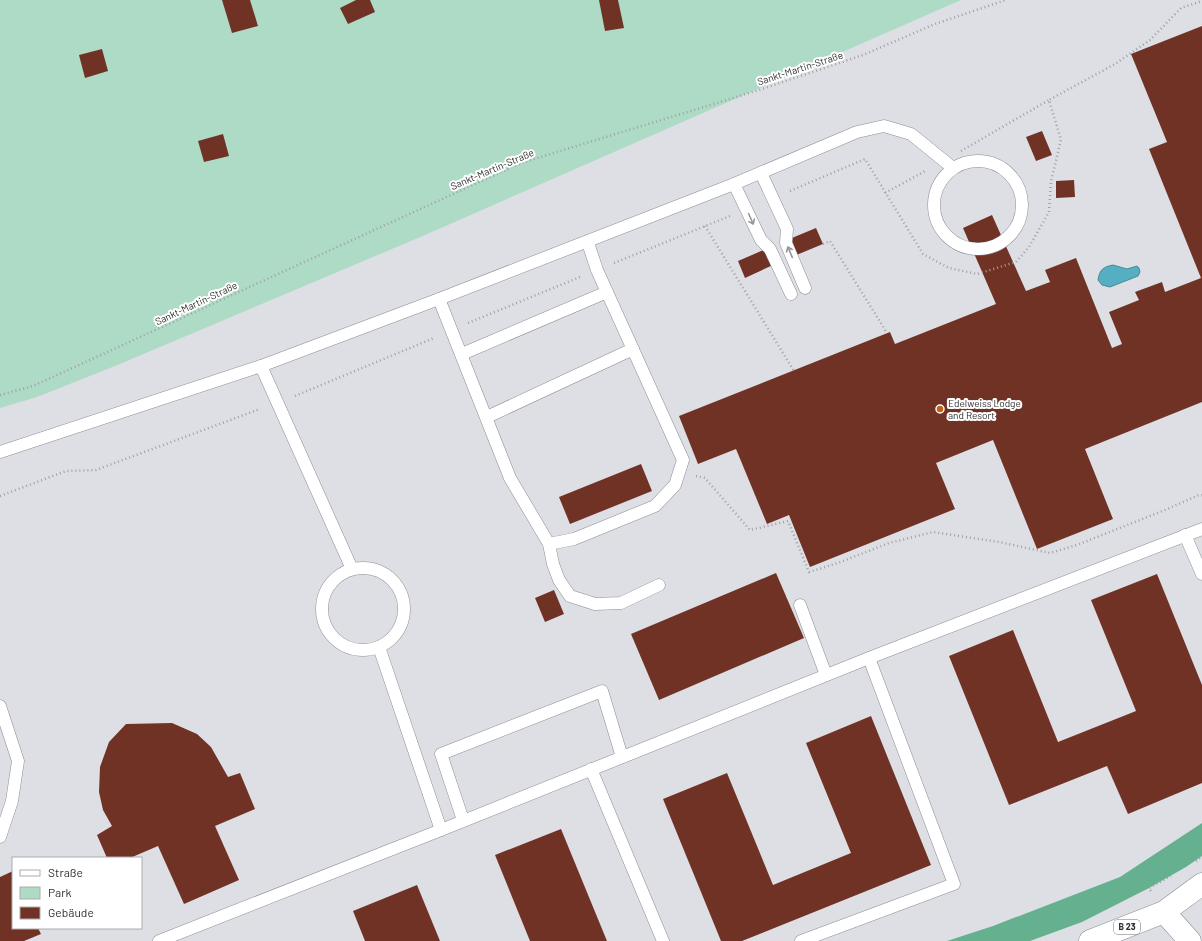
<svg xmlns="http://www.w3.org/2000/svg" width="1202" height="941" font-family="Barlow,sans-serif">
<rect width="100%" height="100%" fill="#dddfe5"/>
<!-- green -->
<path fill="#aedbc5" d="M0,0H961L425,235L115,366L37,397L0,408Z"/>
<!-- forest -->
<path fill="#65b18f" d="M1202,823V856L1186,867L1149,888L1082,922L1030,941H947L993,926L1120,877Z"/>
<!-- water -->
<path fill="#54afc3" stroke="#498998" d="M1113,265L1127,269L1137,266L1139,268L1140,272L1138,276L1110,287L1102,285L1098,280C1100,269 1103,267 1113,265Z"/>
<!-- building -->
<g fill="#713226">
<path d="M222,0H250L258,26L232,33Z"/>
<path d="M356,0H370L375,12L348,24L340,8Z"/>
<path d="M599,0H618L624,28L605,31Z"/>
<path d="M1202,26V402L1085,449L1113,519L1037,549L993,440L936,463L955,509L810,567L789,515L767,524L736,449L698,464L679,416L890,332L895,344L996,304L963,228L992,215L1026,291L1050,282L1045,270L1076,258L1112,348L1122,344L1109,312L1139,300L1135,292L1162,282L1165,292L1201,278L1149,149L1167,142L1131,54Z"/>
<path d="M102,49L108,71L85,78L79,55Z"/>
<path d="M1042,131L1052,155L1036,161L1026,137Z"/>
<path d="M223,134L229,156L204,162L198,141Z"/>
<path d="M1074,180L1075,197L1056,198V181Z"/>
<path d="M816,228L823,244L794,256L787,240Z"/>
<path d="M766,249L773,265L745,278L738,261Z"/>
<path d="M641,464L652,491L570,524L559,497Z"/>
<path d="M776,573L804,638L659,700L631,634Z"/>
<path d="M1157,574L1202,685V783L1128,814L1107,766L1009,805L949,656L1013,630L1058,742L1136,711L1091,600Z"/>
<path d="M554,590L564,614L545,622L535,598Z"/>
<path d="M871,716L931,865L742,941H721L663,799L727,773L773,885L851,853L806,743Z"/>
<path d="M172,723L197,734L211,747L228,777L240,773L255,809L215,826L239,880L184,904L158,846L130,858H107L97,835L112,826L103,810L99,792L100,767L109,742L126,724Z"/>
<path d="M561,829L607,941H530L495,855Z"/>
<path d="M13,871V928H38L41,934L24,941H0V877Z"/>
<path d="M417,885L440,941H365L353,911Z"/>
</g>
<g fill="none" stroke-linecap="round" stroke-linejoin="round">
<defs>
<g id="service">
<circle cx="978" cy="205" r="44"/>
<path d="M761,173L787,229L786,243L805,288"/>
<path d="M734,184L761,240L770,249L791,294"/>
<path d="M439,299L510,478L549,544L574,539L655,506L675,485L683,460L597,270L588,243"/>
<path d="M462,354L607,292"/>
<path d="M261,366L352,569"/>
<path d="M487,417L633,349"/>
<path d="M0,452L261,366L439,299L734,184L857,132L884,126L911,134L953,168"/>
<path d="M1185,535L1202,574"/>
<path d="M549,544L553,564L559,580L570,596L595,604L621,603L659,585"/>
<circle cx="363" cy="609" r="41"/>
<path d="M800,605L826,675"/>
<path d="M379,647L441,830"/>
<path d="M0,706L18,761L12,801L0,837"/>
<path d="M591,769L663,941"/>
<path d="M463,820L441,754L602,691L622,757"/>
<path d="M159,941L441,830L869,658L1202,529"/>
<path d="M801,941L954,884L869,658"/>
</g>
<path id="minor" d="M1164,912L1190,941"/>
<path id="primary" d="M1090,941L1164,912L1202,884"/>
</defs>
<!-- service casing -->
<use href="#service" stroke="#8c8e93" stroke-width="13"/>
<!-- minor casing -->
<use href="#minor" stroke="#8c8e93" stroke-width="23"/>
<!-- primary casing -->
<use href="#primary" stroke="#8c8e93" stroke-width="23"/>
<!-- path -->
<g stroke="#9ea0a4" stroke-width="2.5" stroke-dasharray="1 3" stroke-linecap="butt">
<path d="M961,151L1049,100"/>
<path d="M790,191L865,159L923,254L949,268L977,274L1016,262L1029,247L1049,212L1051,181L1061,140L1049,100L1115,64L1150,40L1181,8L1202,1"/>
<path d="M885,193L927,170"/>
<path d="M705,226L794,371"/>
<path d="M823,244L830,241L887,333"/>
<path d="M614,263L730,216"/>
<path d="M468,323L580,277"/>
<path d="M0,395L33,386L521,163L756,91L863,55L935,24L1006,0"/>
<path d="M295,396L434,338"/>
<path d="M696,476L705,478L750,530L788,521L809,572L838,563L889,543L933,532L999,542L1050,553L1077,545L1165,510L1199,495H1202"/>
<path d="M0,496L66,471L96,470L260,409"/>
<path d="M1196,861L1202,856"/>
<path d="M1151,891L1149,888L1171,876"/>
</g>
<!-- service -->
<use href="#service" stroke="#fff" stroke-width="12"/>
<!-- minor -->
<use href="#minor" stroke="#fff" stroke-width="22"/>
<!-- primary -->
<use href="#primary" stroke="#fff" stroke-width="22"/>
</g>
<!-- one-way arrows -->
<defs><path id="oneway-shaft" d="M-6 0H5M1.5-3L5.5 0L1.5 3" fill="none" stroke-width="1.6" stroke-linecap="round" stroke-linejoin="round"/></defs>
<g stroke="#979798">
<use href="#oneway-shaft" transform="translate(751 219) rotate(66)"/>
<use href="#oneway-shaft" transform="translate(790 252) rotate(-113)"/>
</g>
<!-- markers -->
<circle fill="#c06118" stroke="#fff" stroke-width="1.5" cx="940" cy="409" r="4"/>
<g text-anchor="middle" stroke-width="4" stroke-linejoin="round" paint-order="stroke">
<!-- shield labels -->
<rect fill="#fff" stroke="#6d6d70" stroke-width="1" x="1114" y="920" width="26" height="14" rx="3"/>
<g font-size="9" font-weight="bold" fill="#2f2f32">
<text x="1127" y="930">B 23</text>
</g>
<!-- street labels -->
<g font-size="10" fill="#2f2f32" stroke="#fff">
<text transform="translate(800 68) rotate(-18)" y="4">Sankt-Martin-Straße</text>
<text transform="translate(492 169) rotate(-23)" y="4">Sankt-Martin-Straße</text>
<text transform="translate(196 303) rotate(-25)" y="4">Sankt-Martin-Straße</text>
</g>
<!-- poi labels -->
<g font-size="10" fill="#2f2f32" stroke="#fff" text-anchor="start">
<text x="948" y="407">Edelweiss Lodge<tspan x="948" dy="12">and Resort</tspan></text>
</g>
</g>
<!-- legend -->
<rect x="12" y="857" width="130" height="72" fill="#ffffff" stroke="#acacad"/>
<rect x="20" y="870" width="20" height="6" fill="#ffffff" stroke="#acacad"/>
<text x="48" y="877" font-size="12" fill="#2f2f32">Straße</text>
<rect x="20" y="887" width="20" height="12" fill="#aedbc5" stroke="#acacad"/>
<text x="48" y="897" font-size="12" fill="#2f2f32">Park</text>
<rect x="20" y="907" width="20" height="12" fill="#713226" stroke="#acacad"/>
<text x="48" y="917" font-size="12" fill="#2f2f32">Gebäude</text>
</svg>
